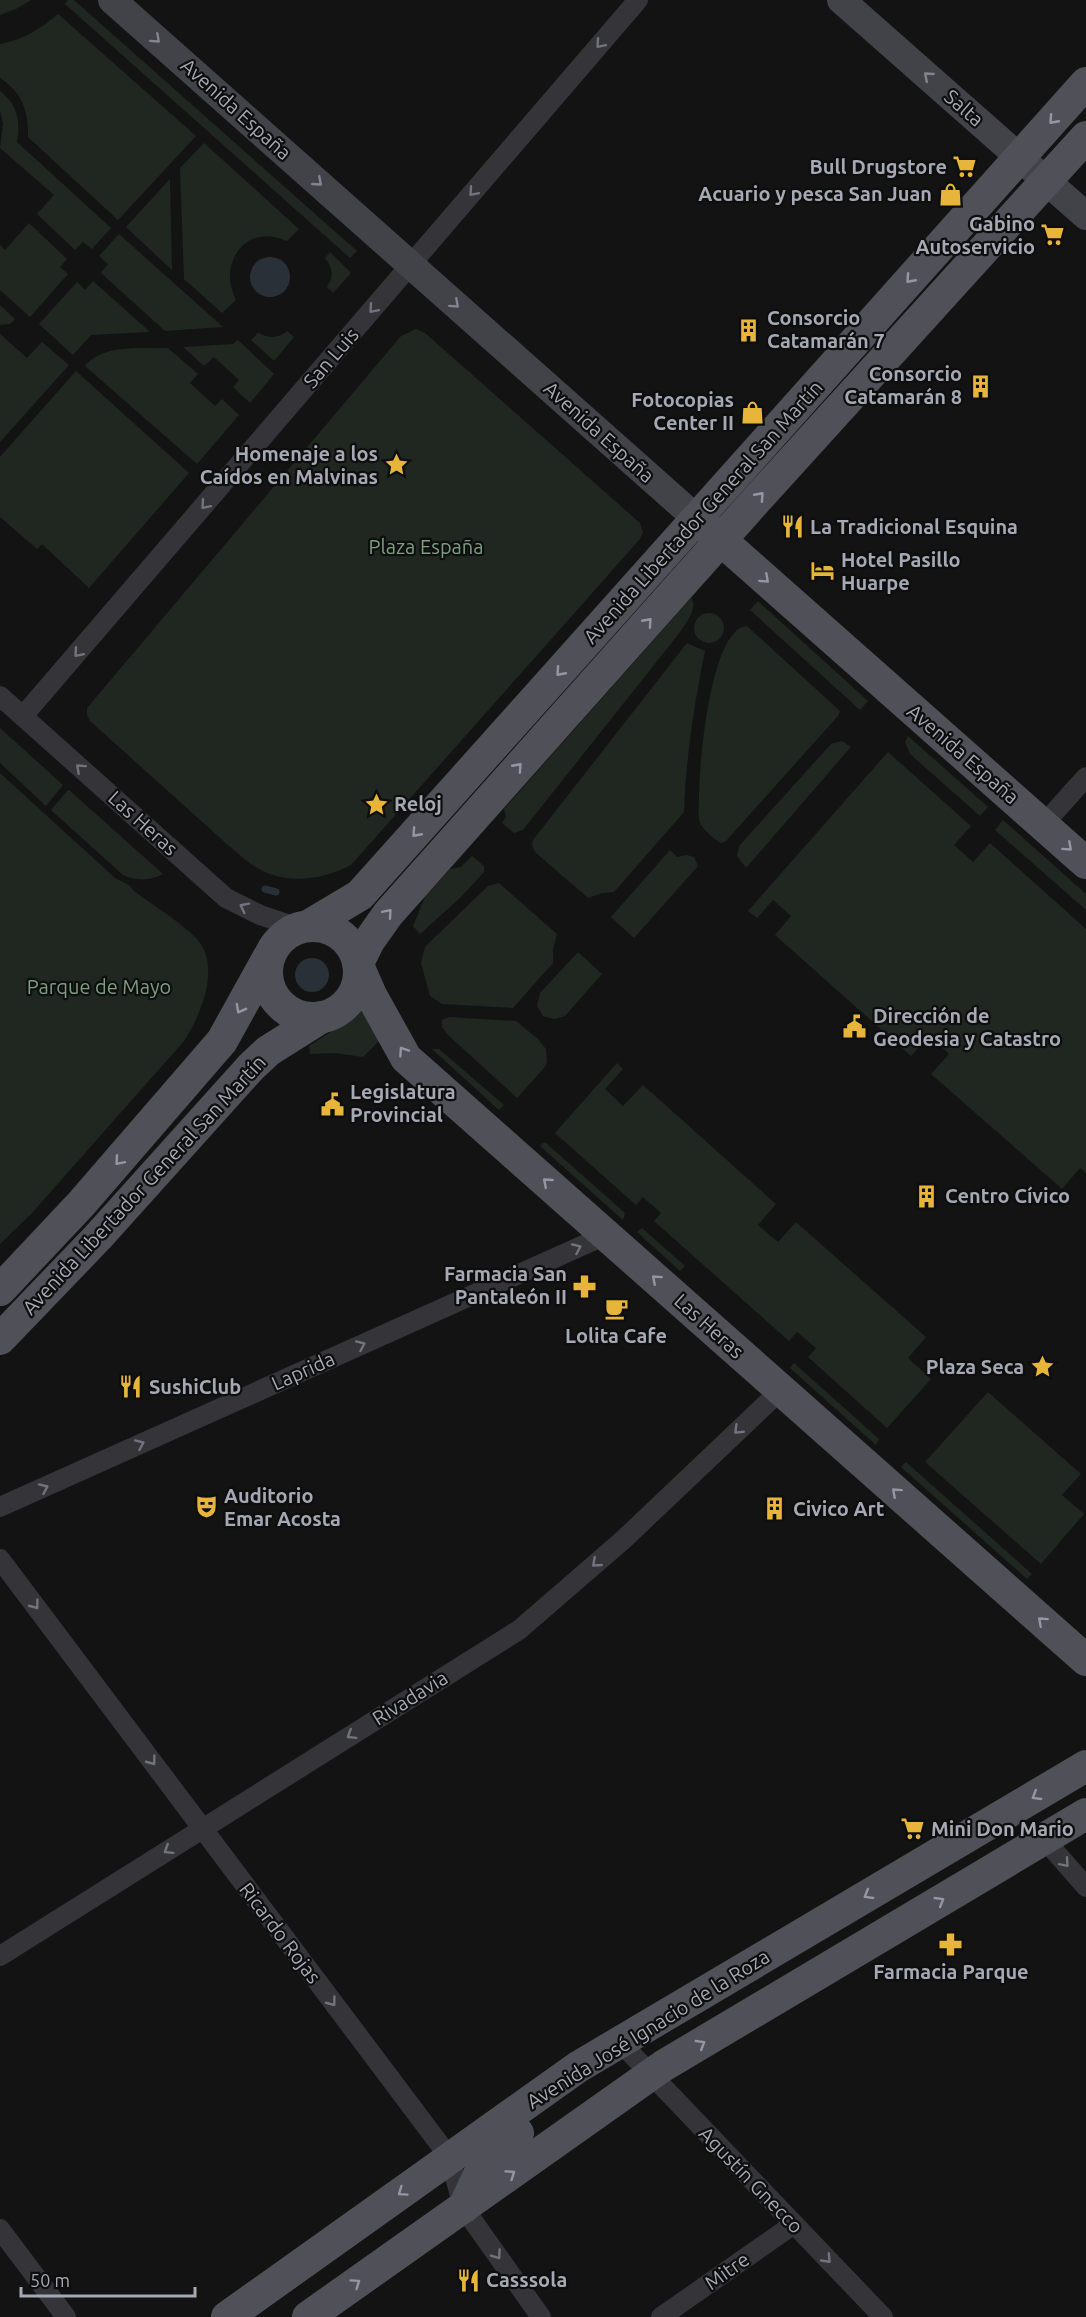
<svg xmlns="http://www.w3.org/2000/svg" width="1086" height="2317" font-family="Ubuntu,sans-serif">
<rect width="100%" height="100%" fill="#131314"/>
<!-- green -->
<g fill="#1f2720">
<path d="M0,0H31L16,9L0,15Z"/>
<path d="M68,0H74L357,251L350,258L65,4Z"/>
<path d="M58,14L196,136L118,220L28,137C29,112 22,92 0,78V44C22,40 41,29 58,14Z"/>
<path d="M0,91C17,104 21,121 17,142L111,228L92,249L83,242L75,250L37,214L54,195L0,148L3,124L0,110Z"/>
<path d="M204,143L299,229L287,241C246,222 217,263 236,300L222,313L184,279L180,168Z"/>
<path d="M170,179L172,270L126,227Z"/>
<path d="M29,223L67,259L60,267L68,274L30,317L0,290V245L5,250Z"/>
<path d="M119,234L223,327L165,331L101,273L108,264L99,256Z"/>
<path d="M330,252L351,273L333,293L327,287C334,277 333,267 325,258Z"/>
<path d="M93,281L150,332L91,335L73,355L39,324L77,282L85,290Z"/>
<path d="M0,305L15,319L10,324L0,325Z"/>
<path d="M416,329L425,333L640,523L643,532L640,539L351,865C321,881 281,886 251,864C244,859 237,852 229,846L90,721L87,715V708L401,336Z"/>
<path d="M287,331L294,337L274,361L251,340L258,333C268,338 278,339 287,331Z"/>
<path d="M0,334L27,358L42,342L69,365L0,442Z"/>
<path d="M238,340L274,374L250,403L233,387L239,380L214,357L204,366L183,347L233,344Z"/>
<path d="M168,348L198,374L190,383L215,406L222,399L239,415L197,464L85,366C104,343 142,349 168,348Z"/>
<path d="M76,371L189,473L89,588L42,544L37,549L0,517V457Z"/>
<path d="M691,598C699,609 684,625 677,636L523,830L514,833L502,823L506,817L504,809Z"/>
<path d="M758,601L868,701L860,710L750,610Z"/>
<circle cx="709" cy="628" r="15"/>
<path d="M747,626L840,711L838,716L726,841L721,843C715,840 705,831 701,825C697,818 699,805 699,797C699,768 710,628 747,626Z"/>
<path d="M687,643L705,651C694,705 686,757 684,812L614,892L602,893L588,898L535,852L532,845L533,840Z"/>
<path d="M0,728L63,785L46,806L0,763Z"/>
<path d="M908,736L988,807L980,816L910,754L905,742Z"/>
<path d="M842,741L851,747L746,868L737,856L739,846L831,744Z"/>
<path d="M888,752L971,826L954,845L973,862L990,843L1086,929V1173L1080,1168L1062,1189L931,1074L949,1054L929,1036L911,1056L775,935L791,916L773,900L757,918L748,911Z"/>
<path d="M0,773L115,878L129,885L134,891C154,906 178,920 196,938C222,965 201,1015 184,1041L32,1213L0,1244Z"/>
<path d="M68,790H69L163,874C150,881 136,881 123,875L51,810Z"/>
<path d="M1003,820L1086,894V910L995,830Z"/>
<path d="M670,850L677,857L687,855L694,857L698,866L634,938L611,917Z"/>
<path d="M472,856L484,866V872L461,897L420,934L413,926L425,897L450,869L461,867Z"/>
<path d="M499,883L557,934L553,949V963L513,1008L442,1004L430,996L421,963L425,947L431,941L488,886Z"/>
<path d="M578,952L602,974L565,1016L554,1019L543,1016L537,1006L540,993Z"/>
<path d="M359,1005L382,1038L363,1057L334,1053L310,1054L309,1046L341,1025Z"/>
<path d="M449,1017L516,1021L538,1039L546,1049L547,1062L544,1068L517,1098L448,1035L442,1027V1020Z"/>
<path d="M432,1049H439L504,1105L499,1110Z"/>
<path d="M617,1063L623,1069L605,1089L623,1106L643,1085L776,1204L758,1225L778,1242L796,1222L926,1337L908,1358L931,1379L887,1428L808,1357L816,1348L797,1332L789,1341L654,1221L661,1213L643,1197L636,1205L555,1133Z"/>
<path d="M543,1143H546L625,1213L623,1220L540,1146Z"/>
<path d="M642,1228L685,1266L680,1271L637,1232Z"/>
<path d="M794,1363L879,1439L876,1445L790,1368Z"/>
<path d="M988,1392L1081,1474L1062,1495L1084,1514L1041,1564L925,1462Z"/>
<path d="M906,1462L1032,1574L1027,1579L901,1467Z"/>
</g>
<!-- water -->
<g fill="#2a3037">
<circle cx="270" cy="277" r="20"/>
<circle cx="312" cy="975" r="17"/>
</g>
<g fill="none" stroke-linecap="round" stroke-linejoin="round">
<!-- stream -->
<path stroke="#2a3037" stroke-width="7" d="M265,889L276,892"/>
<!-- street -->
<g stroke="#343439" stroke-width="20">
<path d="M0,696L226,898L260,915L299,928"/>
<path d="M23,716L638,0"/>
<path d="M1043,825L1086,777"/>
<path d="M0,1507L606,1235"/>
<path d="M0,1559L450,2158L463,2207L541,2317"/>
<path d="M1044,1839L1086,1887"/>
<path d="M0,1956L519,1630L623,1540L781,1390"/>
<path d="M620,2042L883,2317"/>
<path d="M0,2229L66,2317"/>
<path d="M661,2317L794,2224"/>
</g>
<!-- secondary -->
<g stroke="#424349" stroke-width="28">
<path d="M112,0L697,519"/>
<path d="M841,0L1086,216"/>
</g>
<!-- primary -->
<g stroke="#505158" stroke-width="32">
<path d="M705,526L1086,863"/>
<circle cx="313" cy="972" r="46"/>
<path d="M308,926L360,895L1086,83"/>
<path d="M358,963L369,941L388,914L759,497L1086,137"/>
<path d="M360,970L371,995L406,1058L1086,1660"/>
<path d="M0,1290L81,1204L222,1041L268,958"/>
<path d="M0,1339L98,1237L251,1067L268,1051L322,1017"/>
<path d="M464,2207L488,2155L518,2133"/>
<path d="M227,2317L578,2067L1086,1766"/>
<path d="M308,2317L663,2066L1086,1814"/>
</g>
</g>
<!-- one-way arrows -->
<defs><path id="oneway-chevron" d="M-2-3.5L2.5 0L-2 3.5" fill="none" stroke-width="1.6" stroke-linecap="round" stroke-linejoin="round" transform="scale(1.5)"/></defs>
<g stroke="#82858f">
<use href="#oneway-chevron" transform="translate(156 39) rotate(42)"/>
<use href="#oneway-chevron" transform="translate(928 76) rotate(-139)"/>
<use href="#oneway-chevron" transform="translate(318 182) rotate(41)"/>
<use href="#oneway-chevron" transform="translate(455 304) rotate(42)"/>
</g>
<g stroke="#72747d">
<use href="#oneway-chevron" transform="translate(600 44) rotate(131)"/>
<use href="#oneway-chevron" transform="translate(473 192) rotate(131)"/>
<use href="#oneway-chevron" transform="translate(373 309) rotate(131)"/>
<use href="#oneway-chevron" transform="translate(205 505) rotate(131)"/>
<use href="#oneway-chevron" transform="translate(78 653) rotate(131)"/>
<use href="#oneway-chevron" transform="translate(80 768) rotate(-138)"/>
<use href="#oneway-chevron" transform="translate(244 907) rotate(-153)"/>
<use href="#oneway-chevron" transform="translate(577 1248) rotate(-24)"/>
<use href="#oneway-chevron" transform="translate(361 1345) rotate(-24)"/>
<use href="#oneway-chevron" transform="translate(738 1430) rotate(136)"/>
<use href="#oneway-chevron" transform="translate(140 1444) rotate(-24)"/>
<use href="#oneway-chevron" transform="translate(44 1488) rotate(-24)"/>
<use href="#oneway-chevron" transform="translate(596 1563) rotate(139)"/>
<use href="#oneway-chevron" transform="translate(35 1605) rotate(53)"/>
<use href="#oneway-chevron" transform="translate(351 1735) rotate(148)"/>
<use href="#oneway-chevron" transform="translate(152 1761) rotate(53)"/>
<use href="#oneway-chevron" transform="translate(168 1850) rotate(148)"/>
<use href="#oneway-chevron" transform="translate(1065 1863) rotate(49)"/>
<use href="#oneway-chevron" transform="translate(332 2002) rotate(53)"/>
<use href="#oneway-chevron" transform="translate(497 2255) rotate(55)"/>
<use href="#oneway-chevron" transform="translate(827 2259) rotate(46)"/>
</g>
<g stroke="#9497a2">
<use href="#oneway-chevron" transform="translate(1053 120) rotate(132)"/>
<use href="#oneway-chevron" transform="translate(910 279) rotate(132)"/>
<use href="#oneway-chevron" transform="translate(760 496) rotate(-48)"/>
<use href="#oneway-chevron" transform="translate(765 579) rotate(42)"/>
<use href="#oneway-chevron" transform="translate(648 622) rotate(-48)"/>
<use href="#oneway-chevron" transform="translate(560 672) rotate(132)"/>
<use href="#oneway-chevron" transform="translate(518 767) rotate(-48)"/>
<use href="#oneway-chevron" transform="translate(416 833) rotate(132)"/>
<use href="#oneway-chevron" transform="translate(1068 847) rotate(42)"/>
<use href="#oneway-chevron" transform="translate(388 913) rotate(-49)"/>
<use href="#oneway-chevron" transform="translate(240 1009) rotate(118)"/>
<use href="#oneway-chevron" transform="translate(403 1051) rotate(-124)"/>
<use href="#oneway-chevron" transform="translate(119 1161) rotate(131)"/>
<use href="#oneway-chevron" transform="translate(547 1182) rotate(-139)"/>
<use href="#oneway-chevron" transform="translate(656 1279) rotate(-138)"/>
<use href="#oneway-chevron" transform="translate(896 1492) rotate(-138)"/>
<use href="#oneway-chevron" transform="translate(1042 1621) rotate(-138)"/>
<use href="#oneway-chevron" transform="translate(1036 1796) rotate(149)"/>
<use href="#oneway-chevron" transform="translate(868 1895) rotate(149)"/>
<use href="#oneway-chevron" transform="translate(940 1901) rotate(-31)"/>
<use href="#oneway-chevron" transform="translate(701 2044) rotate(-31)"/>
<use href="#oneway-chevron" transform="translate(511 2174) rotate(-35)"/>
<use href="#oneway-chevron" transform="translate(402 2192) rotate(145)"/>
<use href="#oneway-chevron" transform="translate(356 2283) rotate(-35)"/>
</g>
<!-- icons -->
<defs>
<symbol id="supermarket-bare" viewBox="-9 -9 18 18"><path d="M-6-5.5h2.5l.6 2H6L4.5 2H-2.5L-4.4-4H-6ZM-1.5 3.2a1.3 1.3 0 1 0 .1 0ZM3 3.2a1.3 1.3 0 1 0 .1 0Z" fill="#e6b539" stroke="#0e0e0f" stroke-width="2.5" paint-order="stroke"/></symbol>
<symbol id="shop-bare" viewBox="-9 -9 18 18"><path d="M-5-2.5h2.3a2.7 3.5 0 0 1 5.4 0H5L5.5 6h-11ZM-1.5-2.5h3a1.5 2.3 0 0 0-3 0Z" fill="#e6b539" stroke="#0e0e0f" stroke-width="2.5" paint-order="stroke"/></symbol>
<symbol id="building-bare" viewBox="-9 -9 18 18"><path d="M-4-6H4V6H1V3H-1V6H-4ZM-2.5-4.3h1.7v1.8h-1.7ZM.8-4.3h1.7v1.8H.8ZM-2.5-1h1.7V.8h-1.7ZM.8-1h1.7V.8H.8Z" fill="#e6b539" stroke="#0e0e0f" stroke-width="2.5" paint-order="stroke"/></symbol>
<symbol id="sight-bare" viewBox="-9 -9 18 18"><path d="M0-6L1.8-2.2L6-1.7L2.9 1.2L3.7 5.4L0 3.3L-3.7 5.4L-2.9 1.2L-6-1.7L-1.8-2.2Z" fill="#e6b539" stroke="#0e0e0f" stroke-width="2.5" paint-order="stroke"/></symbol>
<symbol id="restaurant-bare" viewBox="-9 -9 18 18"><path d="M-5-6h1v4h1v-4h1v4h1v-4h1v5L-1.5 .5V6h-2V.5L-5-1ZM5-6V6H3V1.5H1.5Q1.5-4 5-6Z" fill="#e6b539" stroke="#0e0e0f" stroke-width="2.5" paint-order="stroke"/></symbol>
<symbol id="hotel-bare" viewBox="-9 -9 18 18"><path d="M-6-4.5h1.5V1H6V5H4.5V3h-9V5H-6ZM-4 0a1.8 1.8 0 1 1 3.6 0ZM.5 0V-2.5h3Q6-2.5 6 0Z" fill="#e6b539" stroke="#0e0e0f" stroke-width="2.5" paint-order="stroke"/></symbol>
<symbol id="civic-bare" viewBox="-9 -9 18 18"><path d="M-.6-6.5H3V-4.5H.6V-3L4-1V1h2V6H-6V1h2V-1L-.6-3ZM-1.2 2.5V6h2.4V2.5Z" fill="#e6b539" stroke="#0e0e0f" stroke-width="2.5" paint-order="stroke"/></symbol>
<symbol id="pharmacy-bare" viewBox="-9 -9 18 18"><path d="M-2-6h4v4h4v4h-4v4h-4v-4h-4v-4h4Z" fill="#e6b539" stroke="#0e0e0f" stroke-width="2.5" paint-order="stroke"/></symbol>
<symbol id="cafe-bare" viewBox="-9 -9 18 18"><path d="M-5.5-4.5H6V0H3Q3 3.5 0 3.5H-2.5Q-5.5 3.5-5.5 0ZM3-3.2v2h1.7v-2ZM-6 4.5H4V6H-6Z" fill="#e6b539" stroke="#0e0e0f" stroke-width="2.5" paint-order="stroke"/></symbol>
<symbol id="theatre-bare" viewBox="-9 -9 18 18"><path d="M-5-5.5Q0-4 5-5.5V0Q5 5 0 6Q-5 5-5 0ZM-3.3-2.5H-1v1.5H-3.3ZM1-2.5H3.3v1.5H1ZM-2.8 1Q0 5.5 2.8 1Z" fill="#e6b539" stroke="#0e0e0f" stroke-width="2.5" paint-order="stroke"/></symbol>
</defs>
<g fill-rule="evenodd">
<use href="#supermarket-bare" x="948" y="150" width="33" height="33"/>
<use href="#shop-bare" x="934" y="178" width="33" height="33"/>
<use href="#supermarket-bare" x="1036" y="218" width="33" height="33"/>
<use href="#building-bare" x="732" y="314" width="33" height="33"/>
<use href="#building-bare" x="964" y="370" width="33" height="33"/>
<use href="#shop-bare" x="736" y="396" width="33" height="33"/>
<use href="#sight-bare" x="380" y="448" width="33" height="33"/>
<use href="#restaurant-bare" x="776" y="510" width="33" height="33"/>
<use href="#hotel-bare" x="806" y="554" width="33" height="33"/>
<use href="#sight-bare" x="360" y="788" width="33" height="33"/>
<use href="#civic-bare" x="838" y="1010" width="33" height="33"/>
<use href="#civic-bare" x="316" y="1088" width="33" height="33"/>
<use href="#building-bare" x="910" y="1180" width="33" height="33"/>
<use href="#pharmacy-bare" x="568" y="1270" width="33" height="33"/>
<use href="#cafe-bare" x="600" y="1292" width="33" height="33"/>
<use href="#sight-bare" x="1026" y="1350" width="33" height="33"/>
<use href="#restaurant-bare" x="114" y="1370" width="33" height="33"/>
<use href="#theatre-bare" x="190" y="1490" width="33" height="33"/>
<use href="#building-bare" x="758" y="1492" width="33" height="33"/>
<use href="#supermarket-bare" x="896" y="1812" width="33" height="33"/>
<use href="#pharmacy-bare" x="934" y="1928" width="33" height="33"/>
<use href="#restaurant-bare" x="452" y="2264" width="33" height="33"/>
</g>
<g text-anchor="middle" stroke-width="4.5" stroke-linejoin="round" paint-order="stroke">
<!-- street labels -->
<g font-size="20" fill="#a5a9b4" stroke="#0e0e0f">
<text transform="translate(964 108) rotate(41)" y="7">Salta</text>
<text transform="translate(236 109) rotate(42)" y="7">Avenida España</text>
<text transform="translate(331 358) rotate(-49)" y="7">San Luis</text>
<text transform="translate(599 432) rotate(42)" y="7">Avenida España</text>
<text transform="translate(703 512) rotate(-48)" y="7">Avenida Libertador General San Martín</text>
<text transform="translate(963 754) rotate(41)" y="7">Avenida España</text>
<text transform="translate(143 823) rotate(42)" y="7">Las Heras</text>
<text transform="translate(144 1185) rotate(-47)" y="7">Avenida Libertador General San Martín</text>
<text transform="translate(709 1326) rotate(42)" y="7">Las Heras</text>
<text transform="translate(303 1371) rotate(-24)" y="7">Laprida</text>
<text transform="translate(410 1698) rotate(-32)" y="7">Rivadavia</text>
<text transform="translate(280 1933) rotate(53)" y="7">Ricardo Rojas</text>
<text transform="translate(648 2029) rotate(-32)" y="7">Avenida José Ignacio de la Roza</text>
<text transform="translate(751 2180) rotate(46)" y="7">Agustín Gnecco</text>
<text transform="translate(727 2271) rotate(-35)" y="7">Mitre</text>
</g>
<!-- poi labels -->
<g font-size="20" font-weight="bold" fill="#a5a9b4" stroke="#0e0e0f" text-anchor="start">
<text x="947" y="174" text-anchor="end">Bull Drugstore</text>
<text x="932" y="201" text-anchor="end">Acuario y pesca San Juan</text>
<text x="1035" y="231" text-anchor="end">Gabino<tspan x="1035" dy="23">Autoservicio</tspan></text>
<text x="767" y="325">Consorcio<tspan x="767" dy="23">Catamarán 7</tspan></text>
<text x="962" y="381" text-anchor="end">Consorcio<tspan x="962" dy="23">Catamarán 8</tspan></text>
<text x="734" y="407" text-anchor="end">Fotocopias<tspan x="734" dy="23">Center II</tspan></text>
<text x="378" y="461" text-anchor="end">Homenaje a los<tspan x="378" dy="23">Caídos en Malvinas</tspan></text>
<text x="810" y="534">La Tradicional Esquina</text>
<text x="841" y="567">Hotel Pasillo<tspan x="841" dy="23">Huarpe</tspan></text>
<text x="394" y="811">Reloj</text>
<text x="873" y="1023">Dirección de<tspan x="873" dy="23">Geodesia y Catastro</tspan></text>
<text x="350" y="1099">Legislatura<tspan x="350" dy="23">Provincial</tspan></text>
<text x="945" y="1203">Centro Cívico</text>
<text x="567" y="1281" text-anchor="end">Farmacia San<tspan x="567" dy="23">Pantaleón II</tspan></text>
<text x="616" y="1343" text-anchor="middle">Lolita Cafe</text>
<text x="1024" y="1374" text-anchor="end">Plaza Seca</text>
<text x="149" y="1394">SushiClub</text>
<text x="224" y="1503">Auditorio<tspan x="224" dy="23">Emar Acosta</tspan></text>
<text x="793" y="1516">Civico Art</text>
<text x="931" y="1836">Mini Don Mario</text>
<text x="951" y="1979" text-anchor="middle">Farmacia Parque</text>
<text x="486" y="2287">Casssola</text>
</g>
<!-- park labels -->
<g font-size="20" fill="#7d9e81" stroke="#0e0e0f">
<text x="426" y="554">Plaza España</text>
<text x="99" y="994">Parque de Mayo</text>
</g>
</g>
<!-- scale -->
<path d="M21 2287v9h174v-9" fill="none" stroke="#a5a9b4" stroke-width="3"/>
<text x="30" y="2287" font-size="18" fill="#a5a9b4" stroke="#0e0e0f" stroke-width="4.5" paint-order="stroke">50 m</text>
</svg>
